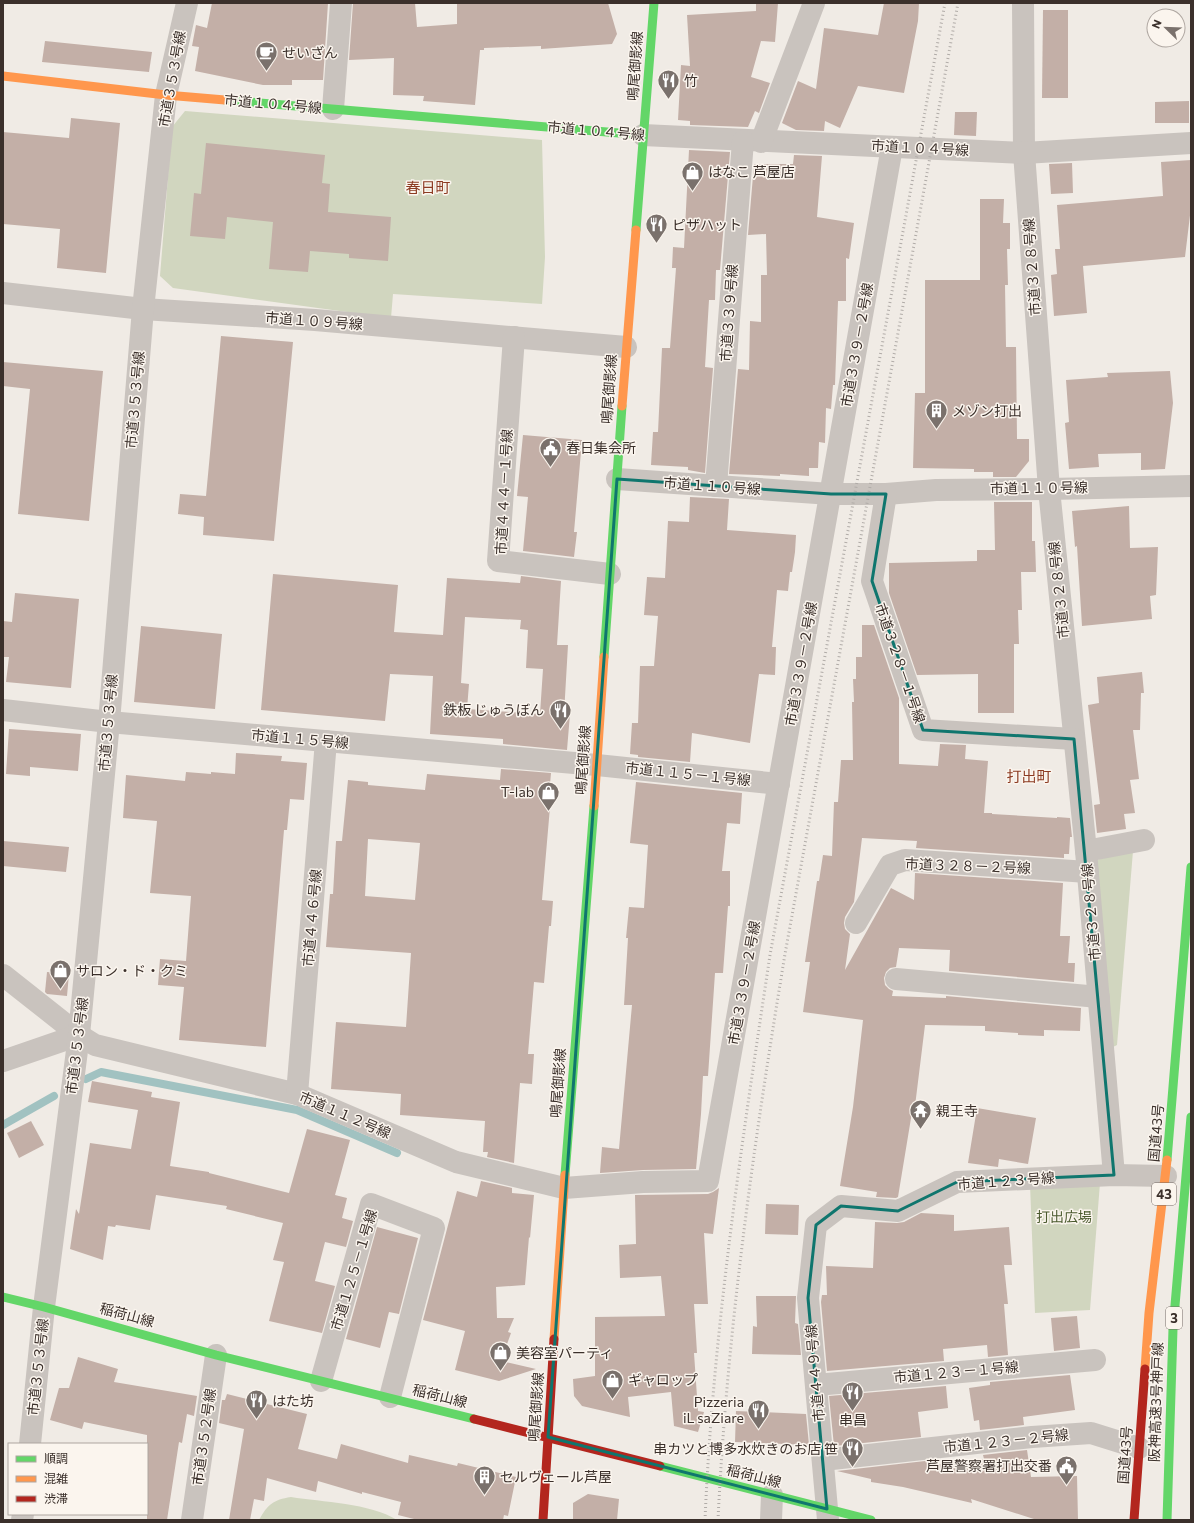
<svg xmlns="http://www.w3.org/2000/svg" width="1194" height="1523" font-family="Commissioner,'Noto Sans JP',sans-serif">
<rect width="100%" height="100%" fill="#f0ebe5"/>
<!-- green -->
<g fill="#d1d6bf">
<path d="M185,111L542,140L545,257L542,304L393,294L391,318L173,288L160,276L172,127Z"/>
<path d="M1133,851L1117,1045L1111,1048L1092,861Z"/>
<path d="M1100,1183L1090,1310L1035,1313L1030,1184Z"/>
<path d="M291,1497C322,1502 370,1503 397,1520H259C268,1504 273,1500 291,1497Z"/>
</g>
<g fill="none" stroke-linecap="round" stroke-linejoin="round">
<!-- stream -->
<g stroke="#a1c2c1" stroke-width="8">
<path d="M86,1079L101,1072L297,1110L397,1153"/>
<path d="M3,1125L54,1096"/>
</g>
</g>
<!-- building -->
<g fill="#c3afa7" fill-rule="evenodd">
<path d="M212,3H328L323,80H292V85H263L195,71L199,47L192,46L196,25L207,28Z"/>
<path d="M353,3H415L417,27L457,24V3H608L617,34L612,44L541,49V46L484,48V50H480L475,105L423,101L424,96L393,95L394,58L349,60Z"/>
<path d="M756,3H778L775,42L761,41L751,77L770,83L759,113L755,111L748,127L690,125V121L678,120L681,65L690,66L687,15L756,11Z"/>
<path d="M884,3H919L918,21L904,93L858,86L840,128L825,121L824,131L796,130L782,123L798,81L816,89L824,28L878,35Z"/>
<path d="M1043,10H1068V98H1042Z"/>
<path d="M45,41L152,52L149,72L42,62Z"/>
<path d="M1189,101V123H1155V102Z"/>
<path d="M955,112H977L976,136L954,135Z"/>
<path d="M71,118L120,123L106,273L57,268L60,229L3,224V132L69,138Z"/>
<path d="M206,143L325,155L322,183L330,184L328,212L391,217L388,261L349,258V254L310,251L308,272L269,269L273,222L227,217L225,239L190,236L194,193L201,194Z"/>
<path d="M689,150L730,152L720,270H716L715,300H709L705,367L713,368L705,473L688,470V467L651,465L653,432H658L662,348H670L676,268H672L673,247L684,248Z"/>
<path d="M794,155L822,156L817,217L854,223L849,259L846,258V301H838L835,385H833L831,409L826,408L825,443L819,442L818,468H809V476L780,474V476L729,474L738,369L749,370L750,321L761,322V275H767L766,234L748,235L754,164H793Z"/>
<path d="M1191,160V207L1185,257L1083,266L1087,313L1054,316L1051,275L1057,274L1055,249H1060L1057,205L1163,196L1161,162Z"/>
<path d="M1072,163L1073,193L1051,194L1049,164Z"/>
<path d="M980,199H1004L1003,223H1010V249H1007L1008,285H1005L1006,347H1016L1017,439H1029V461L1016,477H993V472H974V469L913,468L915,393H925V280H980Z"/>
<path d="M221,336L293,342L274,541L203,535L204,517L178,514L180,494L206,496Z"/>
<path d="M3,362L103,371L89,521L18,514L30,389L3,386Z"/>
<path d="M1170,371L1173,403L1165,469L1141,470V453L1098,454L1099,467L1069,469L1065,423L1069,422L1066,380L1108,377L1107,373Z"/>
<path d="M523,435L582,440L574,532H577L574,557L523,551L528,497L517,496Z"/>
<path d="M690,497L729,499L727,530L796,535L795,552L792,572H790L788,591L777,590L772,647H776L775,675L759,674L750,743L692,733L690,762L638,757V755L630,754L632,723H638L640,666H654L658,616L644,615L647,577L665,578L668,521L689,522Z"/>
<path d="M994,502H1032V541H1035L1036,572H1021L1022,610H1018L1019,644H1014V713H978V674L917,675L889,593V563L977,561V550H995Z"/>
<path d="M1129,506L1130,548L1158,547L1156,595L1150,596L1152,619L1082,626L1077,546L1075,547L1072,511Z"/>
<path d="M273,574L398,585L394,632L443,635L447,578L520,583L521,576L561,581L557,645H568L564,714H570L567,750L503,744V739L430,734L433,676L390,674L385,721L261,710ZM465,617L521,620L520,629L528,630L526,668L543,669L540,714L467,709L469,684L461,683Z"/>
<path d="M15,593L79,599L71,688L6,682L9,657H3V621L12,622Z"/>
<path d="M862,625H874L899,698V764L938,766L940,744L966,745L965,759L988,761L984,813H992V814L1057,818V817L1070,818L1072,837H1070L1069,854H1064V858L916,848L917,841L862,838L854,902L845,917L844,923L845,929L850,934L845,970L891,888L914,900L915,873L1063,883L1060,936H1070L1068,963H1075L1074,982L949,971L950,950L899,948L896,967L890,968L886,972L884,978L885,985L889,989L893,991L892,996L946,998V996L1081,1008L1080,1031L1044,1030V1036L1018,1035V1033L985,1031V1026L925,1025L915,1106H913L898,1197L896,1198L876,1197L877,1192L840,1186L853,1107L863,1020L803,1012L810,962H805L817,881H819L823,855L832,856L834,802H838L841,760H853L852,702H854L853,679H856V657H862Z"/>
<path d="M141,626L222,634L215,709L134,702Z"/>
<path d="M1142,672L1144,693H1141L1140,730H1133L1139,779L1130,780L1135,813L1124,814L1126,829L1097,833L1094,805L1100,804L1088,705L1099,703L1097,677Z"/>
<path d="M9,729L81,734L78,771L30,767V776L6,774Z"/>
<path d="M236,753L282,756L281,761L307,763L304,800L290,799L287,830H284L266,1047L179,1040L184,987L158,985L160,959L186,961L191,896L150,893L157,821L123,818L126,775L185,781L186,772L211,774V772L235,774Z"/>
<path d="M501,769L551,773L548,807H550L542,900L553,901L551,926H549L544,983L534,982L528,1054H534L532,1084L520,1083L514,1163L487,1157L488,1152H483L485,1121L400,1115L401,1094L331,1089L336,1022L406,1027L411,953L326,947L330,894H333L336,841H342L348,780L368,782V785L425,790L427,774L500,780ZM368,839L420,843L415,900L365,896Z"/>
<path d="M636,782L742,793L740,824L727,823L722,871H730V906H728L723,973H715L708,1076H703L701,1114L696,1169L643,1170L600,1173L602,1147L619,1149L632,1005H624L628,938H626L629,907L644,908L648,845L630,843Z"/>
<path d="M3,841L69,847L66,872L3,866Z"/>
<path d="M47,972L69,974L67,996L47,994L45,992Z"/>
<path d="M92,1081L152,1092L151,1097L180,1102L170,1166L209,1172V1173L289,1193L307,1129L350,1140L335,1195L347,1198L342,1218L353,1221L346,1247L325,1242L315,1281L335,1286L322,1333L269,1321L284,1262L273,1260L283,1223L226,1209L227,1206L156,1195L150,1230L116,1225L115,1227L108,1226L103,1260L70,1249L76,1209L79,1214L90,1143L131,1149L138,1110L88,1102Z"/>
<path d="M977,1108L1036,1118L1028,1164L999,1159L998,1167L968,1163Z"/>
<path d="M31,1121L44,1145L19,1158L7,1133Z"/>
<path d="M481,1181L512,1188V1193L534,1195L530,1238L529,1237L525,1285L496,1287L497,1318H514L508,1332L511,1333L501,1361L536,1369L499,1381L455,1370L465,1331L423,1320L457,1191L477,1197Z"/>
<path d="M719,1188L713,1234L704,1233L708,1304H694L697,1353H694L698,1411L704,1412L698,1432L674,1426L671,1392L628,1397L630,1417L582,1406L574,1396L573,1379L595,1376V1317L665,1316L661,1276L620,1278L619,1245L636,1244L635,1195L708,1194L713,1192Z"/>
<path d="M766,1204L799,1205L798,1235L765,1234Z"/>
<path d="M921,1213L954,1215V1231L1009,1227L1012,1265H1004L1008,1304H1004L1008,1355L988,1357L987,1345L943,1349L944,1361L827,1371L821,1302L822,1295H827L826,1266L873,1268L875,1222L897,1223L904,1222Z"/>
<path d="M377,1227L418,1238L399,1314L389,1312L380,1348L346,1339Z"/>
<path d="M756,1296H796L795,1323L798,1324L801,1355L752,1354L753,1326L757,1327Z"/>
<path d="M1077,1316L1080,1348L1054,1351L1051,1318Z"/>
<path d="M78,1357L118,1369L114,1382L197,1396L194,1416L187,1414L182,1443L179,1442L167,1520H147V1435L84,1422L82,1429L50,1420L59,1388H69Z"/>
<path d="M1070,1375L1075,1410L1023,1417L1024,1425L980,1430L979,1420L974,1421L969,1388L990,1385V1382Z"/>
<path d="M946,1386L948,1408L918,1412L921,1437L834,1446L829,1396Z"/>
<path d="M227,1394L307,1414L298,1449L337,1459L341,1444L408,1463L409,1455L457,1466L458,1463L516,1477L508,1516L504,1515L503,1520H418L398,1515L401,1502L362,1492V1494L318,1481L316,1492L267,1478L264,1501L254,1499L250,1520H229L244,1429L219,1423L222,1400H225Z"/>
<path d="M736,1411L806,1414L809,1445L735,1442Z"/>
<path d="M1027,1450L1031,1477L1077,1476L1078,1520H1037L971,1499L972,1503L903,1487L871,1482V1479L837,1471L934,1460V1465L984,1459L983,1455Z"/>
<path d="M588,1494L619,1499L617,1520H573V1503Z"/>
</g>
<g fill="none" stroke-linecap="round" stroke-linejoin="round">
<!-- street -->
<g stroke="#c9c3be" stroke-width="22">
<path d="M1023,3L1024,153L1049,489L1086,851L1114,1175"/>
<path d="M333,109L341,3"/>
<path d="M643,135L1024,153L1191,143"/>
<path d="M761,142L814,3"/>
<path d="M3,293L143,309L315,320L626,347"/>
<path d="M514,337L498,561L610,574"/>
<path d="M617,479L831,494H886L936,490L1049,489L1191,486"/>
<path d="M716,486L743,141"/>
<path d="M886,494L872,581L923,730L1074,739"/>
<path d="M3,710L109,722L597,765L779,784"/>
<path d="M1086,851L1144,840"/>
<path d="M856,923L890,865L905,860L1088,872"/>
<path d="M3,975L79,1035L95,1045L297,1094L456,1162L564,1188L643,1182L708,1181L892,147"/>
<path d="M896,979L1099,997"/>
<path d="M3,1061L79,1035"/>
<path d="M297,1094L326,741"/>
<path d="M321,1381L371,1204L434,1228L390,1397"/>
<path d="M816,1385L1095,1360"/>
<path d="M30,1444L44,1307L79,1035L109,722L143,309L166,95L187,3"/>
<path d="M823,1460L1032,1437L1091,1433L1139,1448"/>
<path d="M22,1520L23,1514"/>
<path d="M192,1520L216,1355"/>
<path d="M771,1520L772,1495"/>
<path d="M828,1520L808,1298L816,1225L841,1206L898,1211L957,1182L1114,1175L1166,1176"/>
</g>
<!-- fast -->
<g stroke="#63d668" stroke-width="9">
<path d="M225,100L643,135"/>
<path d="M636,230L654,3"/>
<path d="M604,657L622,406"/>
<path d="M1167,1160L1191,867"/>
<path d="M565,1175L594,806"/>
<path d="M3,1297L44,1307L216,1355L474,1419"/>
<path d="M660,1466L871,1520"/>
<path d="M1167,1520L1173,1329L1191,1117"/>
</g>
<!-- slow -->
<g stroke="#ff974d" stroke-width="9">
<path d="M3,76L166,95L225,100"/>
<path d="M622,406L636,230"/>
<path d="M594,806L604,657"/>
<path d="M554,1339L565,1175"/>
<path d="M1145,1369L1149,1313L1167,1160"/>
</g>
<!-- jam -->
<g stroke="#b3261e" stroke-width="9">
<path d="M474,1419L660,1466"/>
<path d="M543,1520L554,1339"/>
<path d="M1134,1520L1145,1369"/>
</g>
<!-- rail -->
<g stroke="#b1aca8" stroke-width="3" stroke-dasharray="1 3" stroke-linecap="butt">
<path d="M705,1520C713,1331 742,1142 770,955L945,3"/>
<path d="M718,1520C727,1330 754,1142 785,954L958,3"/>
</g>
</g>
<!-- marked area -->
<path fill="none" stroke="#0f766e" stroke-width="3" stroke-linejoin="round" d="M617,479L831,494H886L872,581L923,730L1074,739L1114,1175L957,1182L898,1211L841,1206L816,1225L808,1298L827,1509L548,1437Z"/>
<!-- icons -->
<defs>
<symbol id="cafe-pin" viewBox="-11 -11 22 30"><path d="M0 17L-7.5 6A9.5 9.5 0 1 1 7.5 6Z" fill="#7a716c" stroke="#fbf5ee"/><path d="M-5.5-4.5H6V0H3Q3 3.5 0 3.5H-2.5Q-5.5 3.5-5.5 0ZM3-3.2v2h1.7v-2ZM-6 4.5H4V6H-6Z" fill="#fff"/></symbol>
<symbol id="restaurant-pin" viewBox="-11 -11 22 30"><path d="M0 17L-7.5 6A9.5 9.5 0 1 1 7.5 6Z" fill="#7a716c" stroke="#fbf5ee"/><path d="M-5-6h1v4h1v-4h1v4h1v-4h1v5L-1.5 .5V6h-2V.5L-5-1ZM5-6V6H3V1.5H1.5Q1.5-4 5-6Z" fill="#fff"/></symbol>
<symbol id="shop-pin" viewBox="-11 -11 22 30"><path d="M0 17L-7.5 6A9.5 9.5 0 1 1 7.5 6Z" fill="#7a716c" stroke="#fbf5ee"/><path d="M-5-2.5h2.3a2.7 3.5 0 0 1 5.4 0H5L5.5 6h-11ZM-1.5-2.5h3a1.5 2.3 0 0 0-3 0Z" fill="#fff"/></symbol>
<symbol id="building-pin" viewBox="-11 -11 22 30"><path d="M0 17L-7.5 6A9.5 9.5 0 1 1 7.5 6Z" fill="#7a716c" stroke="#fbf5ee"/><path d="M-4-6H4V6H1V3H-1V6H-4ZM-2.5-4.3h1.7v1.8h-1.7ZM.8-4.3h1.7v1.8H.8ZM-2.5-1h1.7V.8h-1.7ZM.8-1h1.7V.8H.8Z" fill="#fff"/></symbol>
<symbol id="civic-pin" viewBox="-11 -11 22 30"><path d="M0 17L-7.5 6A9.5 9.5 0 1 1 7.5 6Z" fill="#7a716c" stroke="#fbf5ee"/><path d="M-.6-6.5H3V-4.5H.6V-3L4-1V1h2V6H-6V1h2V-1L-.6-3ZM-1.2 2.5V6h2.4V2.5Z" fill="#fff"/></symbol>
<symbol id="temple-pin" viewBox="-11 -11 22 30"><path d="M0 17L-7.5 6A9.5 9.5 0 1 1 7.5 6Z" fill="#7a716c" stroke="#fbf5ee"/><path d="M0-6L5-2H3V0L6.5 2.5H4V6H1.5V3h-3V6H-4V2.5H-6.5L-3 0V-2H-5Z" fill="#fff"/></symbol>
</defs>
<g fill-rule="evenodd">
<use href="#cafe-pin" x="254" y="40" width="25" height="34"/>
<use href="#restaurant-pin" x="656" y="68" width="25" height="34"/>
<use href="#shop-pin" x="680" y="160" width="25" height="34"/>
<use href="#restaurant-pin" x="644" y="212" width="25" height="34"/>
<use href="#building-pin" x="924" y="398" width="25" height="34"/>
<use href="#civic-pin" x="538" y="436" width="25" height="34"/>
<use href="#restaurant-pin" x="548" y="698" width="25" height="34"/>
<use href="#shop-pin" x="536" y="780" width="25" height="34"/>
<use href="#shop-pin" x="48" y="958" width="25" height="34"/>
<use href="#temple-pin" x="908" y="1098" width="25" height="34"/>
<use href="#shop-pin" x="488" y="1340" width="25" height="34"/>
<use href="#shop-pin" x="600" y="1368" width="25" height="34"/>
<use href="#restaurant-pin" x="840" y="1380" width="25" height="34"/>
<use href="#restaurant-pin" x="244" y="1388" width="25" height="34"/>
<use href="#restaurant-pin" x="746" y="1398" width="25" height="34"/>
<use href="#restaurant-pin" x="840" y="1436" width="25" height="34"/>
<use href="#civic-pin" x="1054" y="1454" width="25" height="34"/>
<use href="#building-pin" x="472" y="1464" width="25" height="34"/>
</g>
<g text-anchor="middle" stroke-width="3" stroke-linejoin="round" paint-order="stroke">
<!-- shield labels -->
<g fill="#fbf5ee" stroke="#756b66" stroke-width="1">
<rect x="1152" y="1183" width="24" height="22" rx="3"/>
<rect x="1166" y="1307" width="16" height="22" rx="3"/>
</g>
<g font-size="13" font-weight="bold" fill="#3b302b">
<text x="1164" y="1199">43</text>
<text x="1174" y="1323">3</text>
</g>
<!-- poi labels -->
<g font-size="14" fill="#3b302b" stroke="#fbf5ee" text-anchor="start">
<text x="282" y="58">せいざん</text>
<text x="684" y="86">竹</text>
<text x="708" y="177">はなこ 芦屋店</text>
<text x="672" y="230">ピザハット</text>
<text x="952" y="416">メゾン打出</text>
<text x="566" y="453">春日集会所</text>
<text x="544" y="715" text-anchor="end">鉄板 じゅうぼん</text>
<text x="534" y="797" text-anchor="end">T-lab</text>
<text x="76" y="976">サロン・ド・クミ</text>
<text x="936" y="1116">親王寺</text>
<text x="516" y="1358">美容室パーティ</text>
<text x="628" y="1385">ギャロップ</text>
<text x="272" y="1406">はた坊</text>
<text x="744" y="1407" text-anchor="end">Pizzeria<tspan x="744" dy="16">iL saZiare</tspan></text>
<text x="853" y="1425" text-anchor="middle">串昌</text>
<text x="838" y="1454" text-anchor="end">串カツと博多水炊きのお店 笹</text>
<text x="1052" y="1471" text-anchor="end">芦屋警察署打出交番</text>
<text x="500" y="1482">セルヴェール芦屋</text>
</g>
<!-- street labels -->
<g font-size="14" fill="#3b302b" stroke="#fbf5ee">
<text transform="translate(635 66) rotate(-86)" y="5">鳴尾御影線</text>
<text transform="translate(172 79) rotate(-80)" y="5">市道３５３号線</text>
<text transform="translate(273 104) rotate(5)" y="5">市道１０４号線</text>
<text transform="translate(596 131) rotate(5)" y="5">市道１０４号線</text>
<text transform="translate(920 148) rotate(3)" y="5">市道１０４号線</text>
<text transform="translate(1032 267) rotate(-94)" y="5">市道３２８号線</text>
<text transform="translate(729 313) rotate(-86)" y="5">市道３３９号線</text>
<text transform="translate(314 321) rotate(4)" y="5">市道１０９号線</text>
<text transform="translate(857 345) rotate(-80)" y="5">市道３３９－２号線</text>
<text transform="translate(609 389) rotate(-86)" y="5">鳴尾御影線</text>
<text transform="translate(135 400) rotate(-85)" y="5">市道３５３号線</text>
<text transform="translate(712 486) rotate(4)" y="5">市道１１０号線</text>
<text transform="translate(1039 488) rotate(-1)" y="5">市道１１０号線</text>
<text transform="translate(504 492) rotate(-87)" y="5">市道４４４－１号線</text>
<text transform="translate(1059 590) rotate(-96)" y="5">市道３２８号線</text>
<text transform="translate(900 663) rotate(71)" y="5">市道３２８－１号線</text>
<text transform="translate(801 664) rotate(-80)" y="5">市道３３９－２号線</text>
<text transform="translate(108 723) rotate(-85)" y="5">市道３５３号線</text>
<text transform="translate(300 739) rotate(5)" y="5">市道１１５号線</text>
<text transform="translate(583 760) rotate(-86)" y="5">鳴尾御影線</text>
<text transform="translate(688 774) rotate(6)" y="5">市道１１５－１号線</text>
<text transform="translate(968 866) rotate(2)" y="5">市道３２８－２号線</text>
<text transform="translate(1091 912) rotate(-95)" y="5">市道３２８号線</text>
<text transform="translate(312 918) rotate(-85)" y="5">市道４４６号線</text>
<text transform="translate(744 983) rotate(-80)" y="5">市道３３９－２号線</text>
<text transform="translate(77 1046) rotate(-83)" y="5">市道３５３号線</text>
<text transform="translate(558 1083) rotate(-86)" y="5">鳴尾御影線</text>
<text transform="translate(345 1115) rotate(23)" y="5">市道１１２号線</text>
<text transform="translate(1156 1133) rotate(-85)" y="5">国道43号</text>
<text transform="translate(1006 1181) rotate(-4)" y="5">市道１２３号線</text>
<text transform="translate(354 1270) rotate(-73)" y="5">市道１２５－１号線</text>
<text transform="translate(127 1315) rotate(15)" y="5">稲荷山線</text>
<text transform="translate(38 1367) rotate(-84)" y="5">市道３５３号線</text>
<text transform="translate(956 1372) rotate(-5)" y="5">市道１２３－１号線</text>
<text transform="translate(815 1373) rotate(-95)" y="5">市道４４９号線</text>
<text transform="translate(440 1396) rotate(14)" y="5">稲荷山線</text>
<text transform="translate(1156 1402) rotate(-88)" y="5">阪神高速3号神戸線</text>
<text transform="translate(536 1407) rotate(-86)" y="5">鳴尾御影線</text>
<text transform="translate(204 1437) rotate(-82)" y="5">市道３５２号線</text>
<text transform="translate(1006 1441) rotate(-6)" y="5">市道１２３－２号線</text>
<text transform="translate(1125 1455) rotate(-86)" y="5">国道43号</text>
<text transform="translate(754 1476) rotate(14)" y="5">稲荷山線</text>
</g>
<!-- park labels -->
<g font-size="14" fill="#4a5a2e" stroke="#fbf5ee">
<text x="1064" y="1222">打出広場</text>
</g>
<!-- neighbourhood labels -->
<g font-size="15" fill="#8c3b22" stroke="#fbf5ee">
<text x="428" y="193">春日町</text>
<text x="1029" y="782">打出町</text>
</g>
</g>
<!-- border -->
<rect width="1194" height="1523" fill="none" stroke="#3b302b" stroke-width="8"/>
<!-- legend -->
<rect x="8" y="1443" width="140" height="72" fill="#fbf5ee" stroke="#aea6a0"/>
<rect x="16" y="1456" width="20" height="6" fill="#63d668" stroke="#aea6a0"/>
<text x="44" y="1463" font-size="12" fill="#3b302b">順調</text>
<rect x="16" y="1476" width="20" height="6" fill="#ff974d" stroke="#aea6a0"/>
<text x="44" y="1483" font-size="12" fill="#3b302b">混雑</text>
<rect x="16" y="1496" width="20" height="6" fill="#b3261e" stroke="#aea6a0"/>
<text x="44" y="1503" font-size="12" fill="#3b302b">渋滞</text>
<!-- north arrow -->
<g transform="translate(1166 28) rotate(293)"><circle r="19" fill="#fbf5ee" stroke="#aea6a0"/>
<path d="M0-3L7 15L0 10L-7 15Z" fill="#7a716c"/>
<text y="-6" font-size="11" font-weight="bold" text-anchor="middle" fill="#3b302b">N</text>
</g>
</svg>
